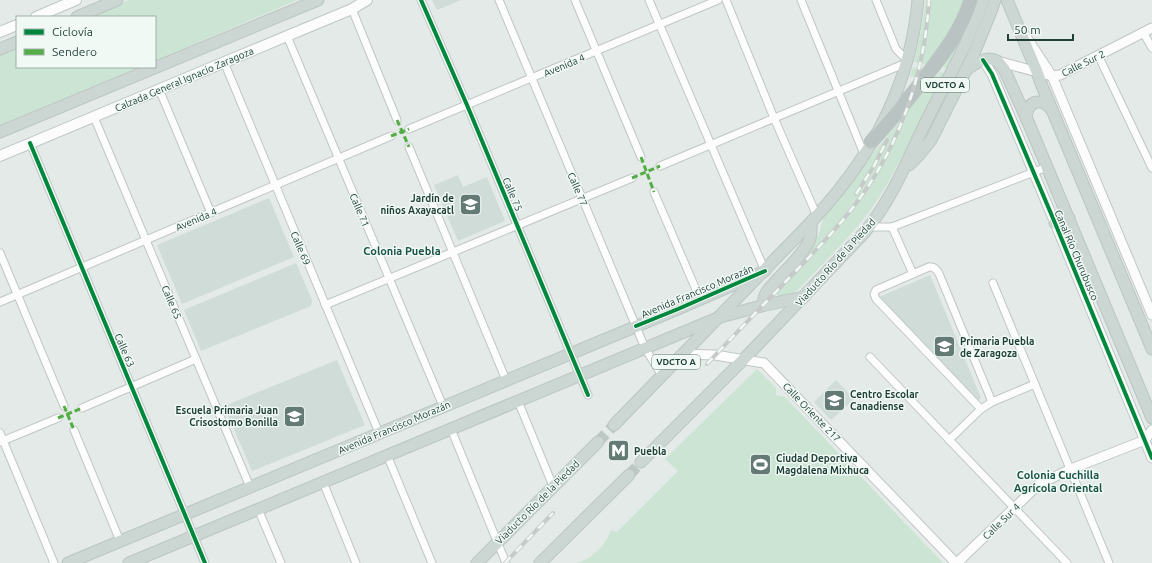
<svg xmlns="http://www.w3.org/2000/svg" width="1152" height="563" font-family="Ubuntu,sans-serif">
<rect width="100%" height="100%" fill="#e3eae7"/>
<!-- built -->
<g fill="#d0dcd7">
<path d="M432,0H461L437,10Z"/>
<path d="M458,175L463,187L487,177L505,221L458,241L434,185Z"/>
<path d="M269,198L294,257L182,304L157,245Z"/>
<path d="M296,263L312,300L311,306L201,351L184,310Z"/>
<path d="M930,275L981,398L978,401L879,297Z"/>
<path d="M337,360L365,425L252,471L224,406Z"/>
<path d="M836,380L854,399L831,420L814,402Z"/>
</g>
<!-- green -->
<g fill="#cbe4d3">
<path d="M129,0H297L155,61V17H89Z"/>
<path d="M926,0H967L960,17L929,63L925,64L914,62L921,32Z"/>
<path d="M961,37H962L947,68L943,67Z"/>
<path d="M17,48V67H140L0,125V55Z"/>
<path d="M913,67L927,70L919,79L910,76Z"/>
<path d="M940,72L944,73C922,115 903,159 878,199C856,233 825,260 798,290C793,293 785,298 780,297C779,296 775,293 774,292V290L812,247L819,234L823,219L866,162Z"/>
<path d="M757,369L776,388V395L785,397L786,398L943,563H577C593,558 605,546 611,530L617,532L678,471L665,459Z"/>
</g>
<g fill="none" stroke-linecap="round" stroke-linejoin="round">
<!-- primary-tunnel -->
<g stroke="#bcc8c4" stroke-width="11" stroke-dasharray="11 5.5" stroke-linecap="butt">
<path d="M598,442L614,425"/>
<path d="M629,475L641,462"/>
</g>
<defs>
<g id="minor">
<path d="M421,0L467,105L588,395"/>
<path d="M499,0L645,348L662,376"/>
<path d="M575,0L641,157"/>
<path d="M649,0L765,271"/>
<path d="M726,0L774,118L817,216"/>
<path d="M801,0L864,154"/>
<path d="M876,0L896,49L907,60"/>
<path d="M352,9L397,120"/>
<path d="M1143,32L1152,48"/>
<path d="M287,36L443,406"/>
<path d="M1098,55L1152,168"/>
<path d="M224,62L379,433"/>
<path d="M159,89L211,213"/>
<path d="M94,117L250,487"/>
<path d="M409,129L718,0"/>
<path d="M30,143L205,563"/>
<path d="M409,147L506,380"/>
<path d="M660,166L906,63"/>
<path d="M654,192L700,299"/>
<path d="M870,227H892L1047,167"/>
<path d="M892,227L913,274"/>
<path d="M0,253L64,406"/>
<path d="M993,283L1109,563"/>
<path d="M0,302L391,136"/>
<path d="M325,305L632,178"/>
<path d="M870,357L1067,563"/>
<path d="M518,401L553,486"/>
<path d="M82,408L196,359"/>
<path d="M981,409L876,299L874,294L876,290L929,267C935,266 938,271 940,276L992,402"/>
<path d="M451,429L506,563"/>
<path d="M74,430L120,541"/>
<path d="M0,433L54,563"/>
<path d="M949,440L981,409L992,402L1035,384"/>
<path d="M0,442L58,418"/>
<path d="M387,455L432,563"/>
<path d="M323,482L356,563"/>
<path d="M258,509L281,563"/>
</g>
<g id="tertiary">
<path d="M1025,35L1052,76L1152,315"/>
<path d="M983,60L992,74L1055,223L1152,458"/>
<path d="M997,61L1052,76L1060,75L1152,28"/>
<path d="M683,354L715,355L764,363L956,563"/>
<path d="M957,563L1039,484L1071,469L1145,440L1152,430"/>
</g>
<g id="secondary">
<path d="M36,17L76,0"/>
<path d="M0,32L17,25"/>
<path d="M0,156L287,36L352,9L367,0"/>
</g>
<g id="primary">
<path d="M1007,0L1037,72L1042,86L1152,349"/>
<path d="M77,17L117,0"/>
<path d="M0,49L17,42"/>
<path d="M966,70C974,64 986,55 997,61C1000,63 1002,67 1004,69L1029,124L1152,418"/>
<path d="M1026,118C1027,102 1040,96 1051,109"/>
<path d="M0,132L318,0"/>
<path d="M909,165L919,155L931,140L972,58L990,14L995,0"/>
<path d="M1055,223L1069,218"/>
<path d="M765,305C762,299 765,295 768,290C780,275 801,258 809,241C812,235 811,228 811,222"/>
<path d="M614,425L811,222C845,186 875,144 894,98C907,67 915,33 918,0"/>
<path d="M641,462L744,359L864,233C890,202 905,166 922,130C936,101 951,74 965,45C971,30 978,16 983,0"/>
<path d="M68,563L678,309L765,271"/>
<path d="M129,563L720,317L765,305L804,297"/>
<path d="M477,563L598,442"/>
<path d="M540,563L629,475"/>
</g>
<path id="motorway" d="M871,142C890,121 909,99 926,76C944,53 962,29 971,0"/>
</defs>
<!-- minor casing -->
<use href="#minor" stroke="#c0c7c4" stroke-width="9"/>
<!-- tertiary casing -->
<use href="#tertiary" stroke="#c0c7c4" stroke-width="11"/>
<!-- secondary casing -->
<use href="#secondary" stroke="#bec8c4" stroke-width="12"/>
<!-- primary casing -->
<use href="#primary" stroke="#bbc6c3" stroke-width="13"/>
<!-- motorway casing -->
<use href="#motorway" stroke="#bbc6c3" stroke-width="15"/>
<!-- minor -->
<use href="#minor" stroke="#fbfcfb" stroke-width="7"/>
<!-- tertiary -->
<use href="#tertiary" stroke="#fbfcfb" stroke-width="9"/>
<!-- secondary -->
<use href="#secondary" stroke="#fbfcfb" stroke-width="10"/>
<!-- primary -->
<use href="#primary" stroke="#ccd6d3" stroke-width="11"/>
<!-- motorway -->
<use href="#motorway" stroke="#b9c3c1" stroke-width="13"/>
<defs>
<g id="rail">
<path d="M856,194L874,166L887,140"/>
<path d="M707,364C735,334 764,304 793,274C815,251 838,228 857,202C900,145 925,72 929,0"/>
<path d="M505,563L553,513"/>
</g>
</defs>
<!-- rail casing -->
<use href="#rail" stroke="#c6cbca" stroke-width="4"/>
<!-- rail -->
<use href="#rail" stroke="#f1f9f5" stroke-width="2.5" stroke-dasharray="8" stroke-linecap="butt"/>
<!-- quiet -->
<g stroke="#52ad45" stroke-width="3" stroke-dasharray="6 3" stroke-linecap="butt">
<path d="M397,120L409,147"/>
<path d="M391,136L409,129"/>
<path d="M641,157L654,192"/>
<path d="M632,178L660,166"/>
<path d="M64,406L74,430"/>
<path d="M58,418L82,408"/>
</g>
<defs>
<g id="cycleway">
<path d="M421,0L467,105L588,395"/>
<path d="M983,60L992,74L1055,223L1152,458"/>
<path d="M30,143L205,563"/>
<path d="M636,326L678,309L765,271"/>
</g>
</defs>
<!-- cycleway casing -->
<use href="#cycleway" stroke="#f1f9f5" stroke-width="6"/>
<!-- cycleway -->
<use href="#cycleway" stroke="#00873e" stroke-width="4"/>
</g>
<!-- icons -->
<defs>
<symbol id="school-square" viewBox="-11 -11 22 22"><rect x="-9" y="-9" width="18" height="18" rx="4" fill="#647b75" stroke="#f1f9f5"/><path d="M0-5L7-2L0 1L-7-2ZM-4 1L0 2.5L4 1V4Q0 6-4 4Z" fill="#fff"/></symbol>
<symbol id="metro-square" viewBox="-11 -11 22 22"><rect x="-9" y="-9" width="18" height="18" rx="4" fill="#647b75" stroke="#f1f9f5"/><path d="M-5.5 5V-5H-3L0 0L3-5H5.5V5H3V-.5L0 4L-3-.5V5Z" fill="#fff"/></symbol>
<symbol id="stadium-square" viewBox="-11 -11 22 22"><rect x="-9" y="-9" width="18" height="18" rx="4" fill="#647b75" stroke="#f1f9f5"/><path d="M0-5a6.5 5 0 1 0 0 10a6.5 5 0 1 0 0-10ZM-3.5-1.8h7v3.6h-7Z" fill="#fff"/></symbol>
</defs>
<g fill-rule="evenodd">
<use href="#school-square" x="458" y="192" width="25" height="25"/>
<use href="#school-square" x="932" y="334" width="25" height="25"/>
<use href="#school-square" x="822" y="388" width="25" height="25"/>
<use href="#school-square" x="282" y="404" width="25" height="25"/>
<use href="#metro-square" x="606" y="438" width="25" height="25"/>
<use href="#stadium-square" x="748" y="452" width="25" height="25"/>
</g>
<g text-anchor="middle" stroke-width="3" stroke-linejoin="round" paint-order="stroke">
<!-- shield labels -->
<g fill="#f1f9f5" stroke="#5e7770" stroke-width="1">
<rect x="921" y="78" width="48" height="14" rx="3"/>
<rect x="652" y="355" width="48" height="14" rx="3"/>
</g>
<g font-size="9" font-weight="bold" fill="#1f3f37">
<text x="945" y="88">VDCTO A</text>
<text x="676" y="365">VDCTO A</text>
</g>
<!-- street labels -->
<g font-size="10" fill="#1f3f37" stroke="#f1f9f5">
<text transform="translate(1083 63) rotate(-26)" y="4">Calle Sur 2</text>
<text transform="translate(564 65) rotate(-23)" y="4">Avenida 4</text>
<text transform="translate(184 79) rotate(-23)" y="4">Calzada General Ignacio Zaragoza</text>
<text transform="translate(578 189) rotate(67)" y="4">Calle 77</text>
<text transform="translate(513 194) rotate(67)" y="4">Calle 75</text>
<text transform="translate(360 210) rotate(67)" y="4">Calle 71</text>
<text transform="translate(196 219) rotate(-23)" y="4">Avenida 4</text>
<text transform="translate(301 248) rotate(67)" y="4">Calle 69</text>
<text transform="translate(1077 255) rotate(67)" y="4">Canal Río Churubusco</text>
<text transform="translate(835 262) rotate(-48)" y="4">Viaducto Río de la Piedad</text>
<text transform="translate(697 291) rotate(-23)" y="4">Avenida Francisco Morazán</text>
<text transform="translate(172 302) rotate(67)" y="4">Calle 65</text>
<text transform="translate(125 350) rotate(67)" y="4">Calle 63</text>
<text transform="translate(812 412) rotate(46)" y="4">Calle Oriente 217</text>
<text transform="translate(394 427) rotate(-23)" y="4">Avenida Francisco Morazán</text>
<text transform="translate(537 502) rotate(-45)" y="4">Viaducto Río de la Piedad</text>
<text transform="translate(1001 521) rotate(-44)" y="4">Calle Sur 4</text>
</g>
<!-- poi labels -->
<g font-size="10" font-weight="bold" fill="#1f3f37" stroke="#f1f9f5" text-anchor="start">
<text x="454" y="202" text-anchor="end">Jardín de<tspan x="454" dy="12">niños Axayacatl</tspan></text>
<text x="960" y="345">Primaria Puebla<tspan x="960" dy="12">de Zaragoza</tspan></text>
<text x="850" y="398">Centro Escolar<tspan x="850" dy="12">Canadiense</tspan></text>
<text x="278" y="414" text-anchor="end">Escuela Primaria Juan<tspan x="278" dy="12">Crisostomo Bonilla</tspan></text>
<text x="634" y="455">Puebla</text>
<text x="776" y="462">Ciudad Deportiva<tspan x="776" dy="12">Magdalena Mixhuca</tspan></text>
</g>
<!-- neighbourhood labels -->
<g font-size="11" font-weight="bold" fill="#195446" stroke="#f1f9f5">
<text x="402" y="255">Colonia Puebla</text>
<text x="1058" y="479">Colonia Cuchilla<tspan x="1058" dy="13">Agrícola Oriental</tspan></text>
</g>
</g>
<!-- legend -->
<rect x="16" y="16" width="140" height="52" fill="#f1f9f5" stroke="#9dafa9"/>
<rect x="24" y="29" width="20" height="6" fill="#00873e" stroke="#9dafa9"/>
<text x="52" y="36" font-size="12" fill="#1f3f37">Ciclovía</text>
<rect x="24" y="49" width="20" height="6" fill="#52ad45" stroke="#9dafa9"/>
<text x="52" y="56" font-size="12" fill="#1f3f37">Sendero</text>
<!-- scale -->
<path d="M1008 34v6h65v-6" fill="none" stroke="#1f3f37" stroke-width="2"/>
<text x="1014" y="34" font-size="12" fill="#1f3f37" stroke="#f1f9f5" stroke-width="3" paint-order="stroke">50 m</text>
</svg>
